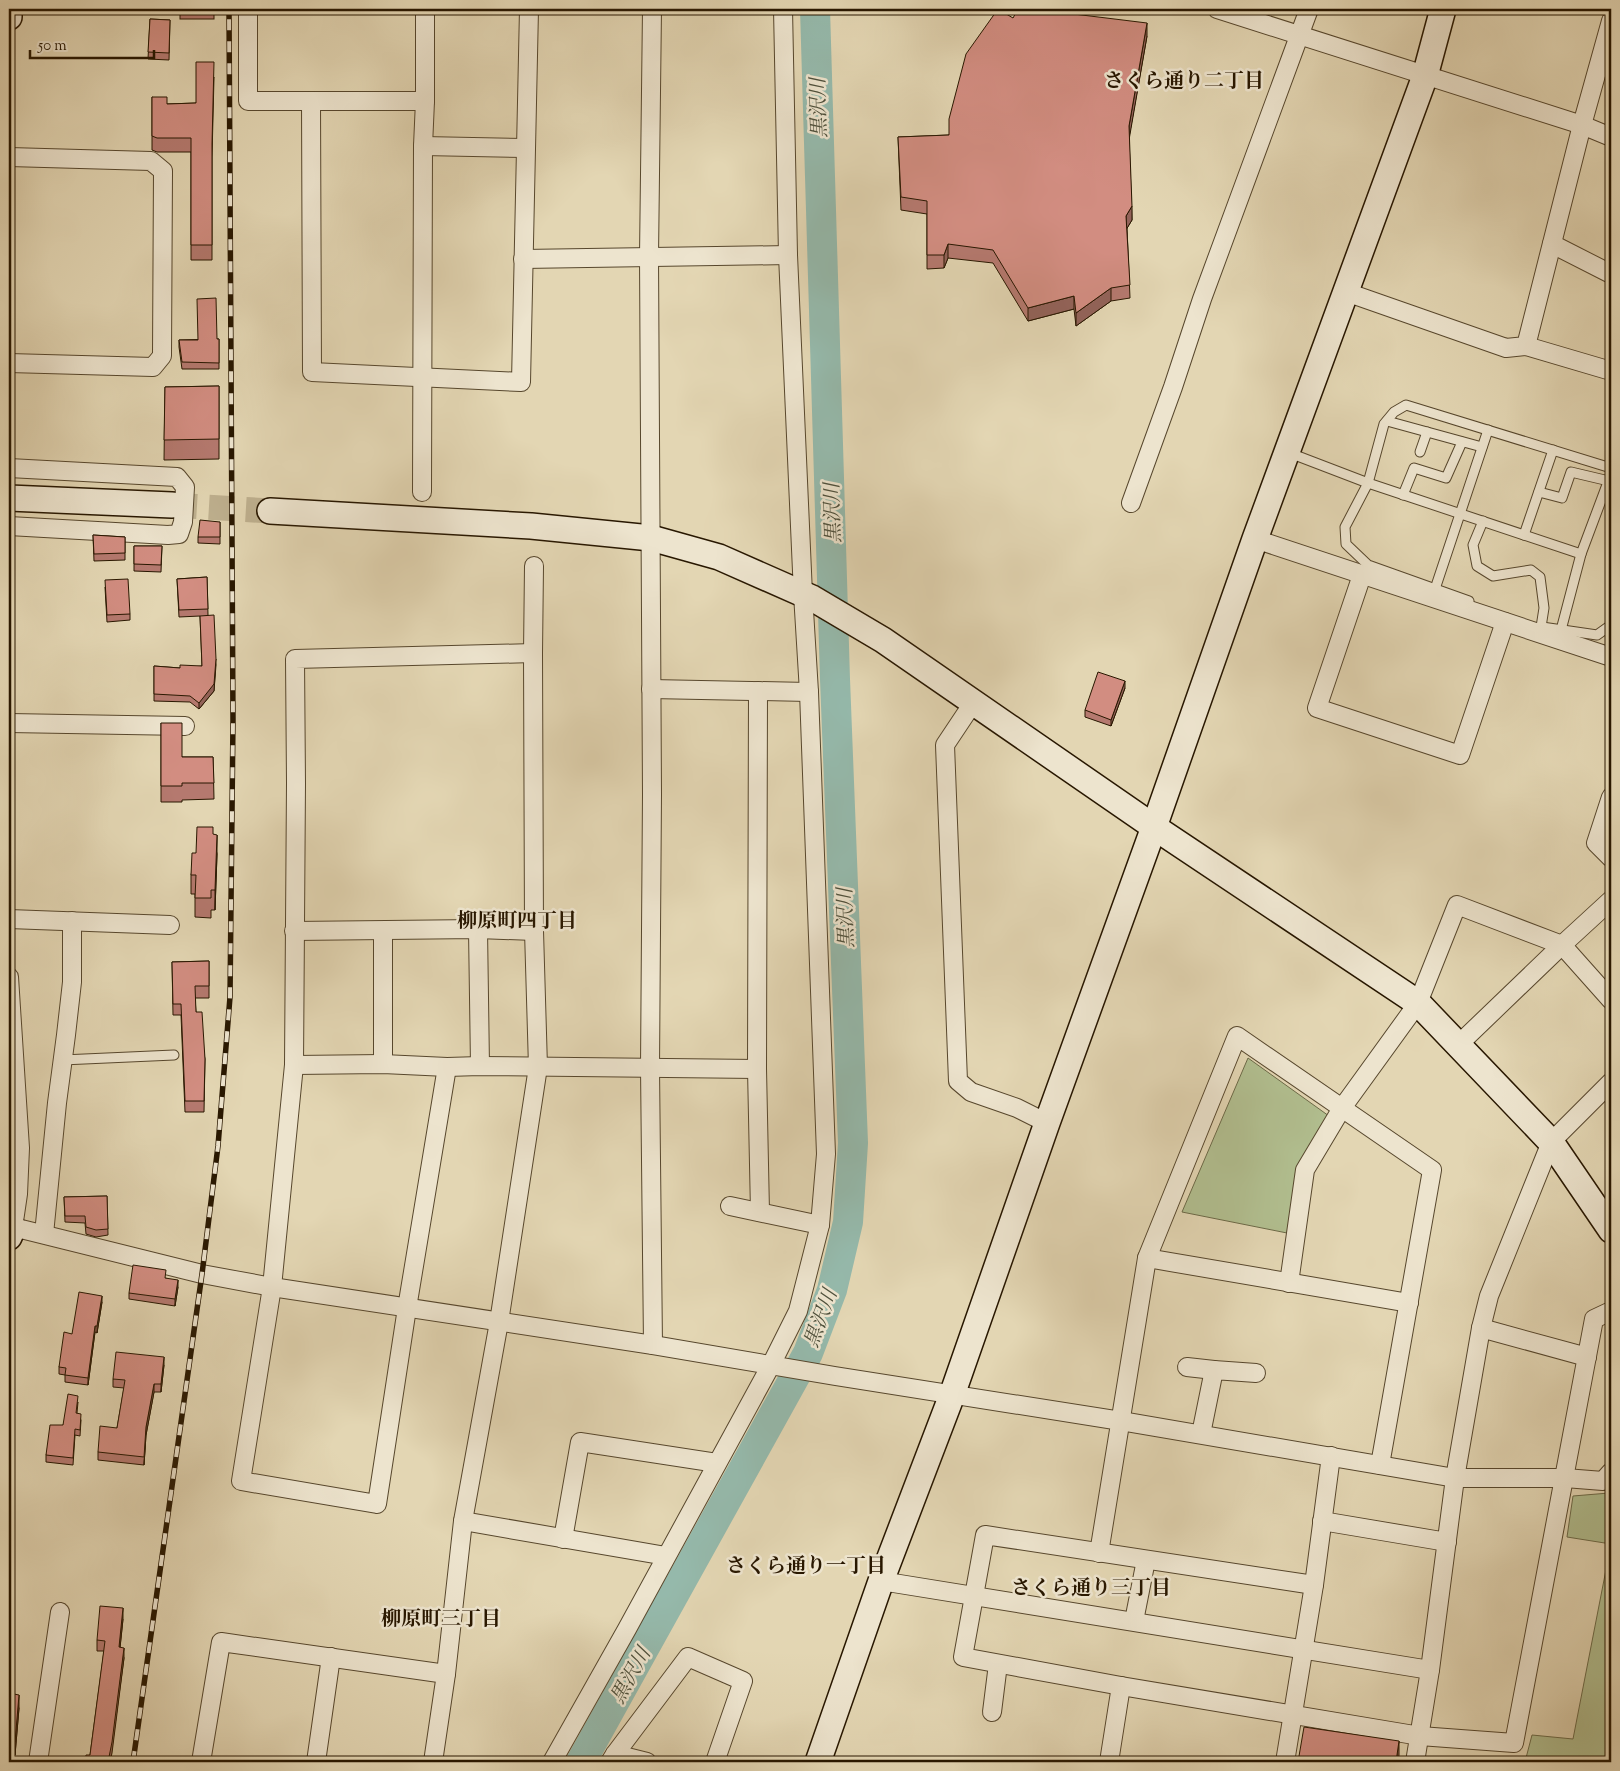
<svg xmlns="http://www.w3.org/2000/svg" width="1620" height="1771" font-family="'Sorts Mill Goudy','Noto Serif JP',serif">
<rect width="100%" height="100%" fill="#e3d6b3"/>
<filter id="stains"><feTurbulence type="fractalNoise" baseFrequency=".004" numOctaves="4"/><feColorMatrix values="0 0 0 0 .2 0 0 0 0 .09 0 0 0 0 .02 0 0 0 .5 -.17"/></filter>
<radialGradient id="worn" r=".72"><stop offset=".6" stop-color="#630" stop-opacity="0"/><stop offset="1" stop-color="#630" stop-opacity=".3"/></radialGradient>
<!-- green -->
<g fill="#b1be8f" stroke="#6c6a48">
<path d="M1248,1058L1329,1116L1297,1169L1287,1233L1182,1212Z"/>
<path d="M1611,1491V1544L1567,1537L1573,1496L1609,1493Z"/>
<path d="M1611,1544V1762H1554L1526,1758L1532,1735L1573,1739Z"/>
</g>
<g fill="none" stroke-linecap="round" stroke-linejoin="round">
<!-- river -->
<path stroke="#95b9ab" stroke-width="30" d="M581,1762L808,1353L832,1290L848,1222L853,1143L835,679L815,9"/>
<!-- secondary-tunnel -->
<path stroke="#beb08f" stroke-width="25" stroke-dasharray="25 12" stroke-linecap="butt" d="M172,505L270,511"/>
<defs>
<g id="lane">
<path d="M1387,421L1482,447"/>
<path d="M1287,452L1368,483L1581,554"/>
<path d="M1420,452L1427,432"/>
<path d="M1539,492L1562,498L1571,472L1609,481"/>
<path d="M1403,495L1414,468L1446,478L1462,442"/>
<path d="M1483,521L1473,545L1477,566L1493,576L1531,570L1540,577L1544,608L1541,627"/>
<path d="M1524,535L1553,450"/>
<path d="M1435,589L1488,430"/>
<path d="M1469,601L1368,565L1346,544L1345,527L1368,483L1384,424L1394,412L1406,405L1611,468"/>
<path d="M1542,627L1597,635L1611,625"/>
<path d="M1561,630L1581,554L1611,474"/>
<path d="M62,1060L174,1055"/>
</g>
<g id="street">
<path d="M248,9V101H425"/>
<path d="M652,9L649,256L652,794L650,1068L653,1345"/>
<path d="M1217,9L1582,125L1611,137"/>
<path d="M311,101L312,372L521,382L529,9"/>
<path d="M423,146L525,148"/>
<path d="M9,157L151,161L163,171L162,356L153,367L9,363"/>
<path d="M1552,244L1611,274"/>
<path d="M523,259L788,255"/>
<path d="M1346,292L1506,348L1526,346L1582,125L1611,21"/>
<path d="M1526,346L1611,371"/>
<path d="M9,468L177,477L185,487L183,522L179,534L168,535L9,526"/>
<path d="M422,492L423,146L425,101V9"/>
<path d="M1131,503L1173,387L1202,299L1309,9"/>
<path d="M1255,539L1611,657"/>
<path d="M1362,575L1317,708L1460,755L1505,622"/>
<path d="M651,689L809,692"/>
<path d="M758,691L757,1069L760,1212"/>
<path d="M973,703L945,745L958,1081L971,1092L1017,1108L1047,1123"/>
<path d="M9,723L185,726"/>
<path d="M1611,797L1596,843L1611,858"/>
<path d="M9,919L170,925"/>
<path d="M478,929L480,1066"/>
<path d="M294,931L478,929L534,931"/>
<path d="M9,977L20,1148L18,1194L13,1228"/>
<path d="M1458,1045L1562,945L1611,900"/>
<path d="M383,1064V931"/>
<path d="M294,1065L383,1064L447,1067L480,1066L757,1069"/>
<path d="M447,1067L407,1308L377,1504L241,1481L272,1287L294,1065L296,783L295,659L533,653"/>
<path d="M730,1206L820,1225"/>
<path d="M9,1226L202,1274L272,1287L653,1345L835,1376L1121,1421L1455,1478H1565L1603,1481L1611,1472"/>
<path d="M44,1234L57,1103L66,1035L72,982V921"/>
<path d="M1147,1258L1409,1303"/>
<path d="M1289,1283L1305,1170L1342,1108L1418,1003L1457,905L1562,945L1611,1000"/>
<path d="M1481,1328L1587,1357"/>
<path d="M1187,1367L1214,1370"/>
<path d="M1201,1434L1214,1370L1256,1373"/>
<path d="M463,1521L666,1556"/>
<path d="M1322,1521L1447,1542"/>
<path d="M563,1539L580,1442L717,1463"/>
<path d="M1099,1553L1147,1258L1237,1036L1432,1170L1380,1465"/>
<path d="M881,1581L1430,1670"/>
<path d="M1314,1585L985,1535L963,1657L1121,1686L1420,1736L1514,1743L1594,1319L1611,1311"/>
<path d="M1134,1621L1146,1560"/>
<path d="M992,1712L998,1664"/>
<path d="M615,1754L647,1762"/>
<path d="M38,1762L60,1612"/>
<path d="M201,1762L221,1642L446,1674"/>
<path d="M316,1762L331,1657"/>
<path d="M433,1762L446,1674L463,1521L499,1322L538,1067L534,931L533,653L534,566"/>
<path d="M552,1762L627,1629L771,1365L798,1311L820,1225L826,1154L809,692L803,594L788,255L783,9"/>
<path d="M610,1762L615,1754L688,1657L743,1681L715,1762"/>
<path d="M1109,1762L1121,1686"/>
<path d="M1285,1762L1314,1585L1331,1456"/>
<path d="M1415,1762L1430,1670L1455,1478L1481,1328L1489,1296L1551,1142L1611,1082"/>
</g>
<g id="secondary">
<path d="M9,17V9"/>
<path d="M9,498L172,505"/>
<path d="M270,511L531,526L651,538L719,557L812,598L883,640L1154,827L1418,1003L1551,1142L1611,1230"/>
<path d="M9,1237L13,1228"/>
<path d="M818,1762L881,1581L952,1395L1047,1123L1154,827L1255,539L1425,76L1443,9"/>
</g>
</defs>
<!-- lane casing -->
<use href="#lane" stroke="#57472d" stroke-width="11"/>
<!-- street casing -->
<use href="#street" stroke="#57472d" stroke-width="20"/>
<!-- secondary casing -->
<use href="#secondary" stroke="#281700" stroke-width="28"/>
<!-- lane -->
<use href="#lane" stroke="#ede4ce" stroke-width="9"/>
<!-- street -->
<use href="#street" stroke="#ede4ce" stroke-width="18"/>
<!-- secondary -->
<use href="#secondary" stroke="#ede4ce" stroke-width="25"/>
<defs>
<path id="rail" d="M133,1762L202,1274L218,1146L230,997L233,720L229,9"/>
</defs>
<!-- rail casing -->
<use href="#rail" stroke="#281700" stroke-width="5.5"/>
<!-- rail -->
<use href="#rail" stroke="#ede4ce" stroke-width="4" stroke-dasharray="11" stroke-linecap="butt"/>
</g>
<!-- wall -->
<g fill="#b5796f" stroke="#281700">
<rect x="180" y="9" width="34" height="10"/>
<path d="M1013,18L1147,36L1129,137L1132,220L1127,228L1130,298L1111,301L1076,326L1074,309L1028,321L993,263L948,258L944,268L927,269V214L901,210L898,137L949,135Z"/>
<path d="M150,19L170,20L169,60L148,59Z"/>
<path d="M214,77L212,157V260H191V152H157L152,150V97L167,104L196,103Z"/>
<path d="M219,339V369H182L179,347V340Z"/>
<path d="M219,386V459L164,460L165,387Z"/>
<path d="M220,522V544L198,543V537Z"/>
<path d="M93,535L125,537V560L94,561Z"/>
<path d="M134,546H162L161,572L134,571Z"/>
<path d="M207,577L208,615L216,665L214,691L199,709L190,702L154,701V666L180,668L202,666L200,616L179,617L177,579Z"/>
<path d="M105,587L130,614V620L107,622Z"/>
<path d="M1125,688L1111,726L1085,717V710Z"/>
<path d="M161,723L182,757H213L214,799L182,800V802H161Z"/>
<path d="M213,834L217,854L215,910H211V918L195,917V894H191V875L196,853Z"/>
<path d="M209,961V998H195L196,1012L205,1059L204,1112H185L181,1015H173L172,962Z"/>
<path d="M107,1196L108,1235L96,1237L86,1234L85,1223L65,1222L64,1197Z"/>
<path d="M166,1278L178,1287L175,1306L129,1299V1293Z"/>
<path d="M102,1302L97,1333L95,1332L88,1385L65,1382V1375L59,1374V1367L72,1334Z"/>
<path d="M164,1365L161,1392H154L146,1435L144,1465L98,1460V1452L117,1428L124,1388L113,1387V1379Z"/>
<path d="M78,1402L77,1413L81,1420L80,1436L75,1435L73,1465L46,1462V1455L63,1425Z"/>
<path d="M123,1619L120,1647L124,1658L110,1762H85L90,1755L104,1651H97V1640Z"/>
<path d="M9,1693L19,1708L15,1755L9,1754Z"/>
</g>
<!-- shaded-wall -->
<g fill="#93635a" stroke="#281700">
<path d="M1147,23V36L1129,140V126Z"/>
<path d="M1132,206V220L1126,230V216Z"/>
<path d="M948,244V258L944,268V255Z"/>
<path d="M1111,288V301L1076,326V313Z"/>
<path d="M1074,296V309L1028,321V308Z"/>
<path d="M216,659L214,691L199,709V703Z"/>
<path d="M1125,681V688L1111,726V720Z"/>
<path d="M217,835V854L215,910V890Z"/>
<path d="M178,1280V1287L175,1306V1299Z"/>
<path d="M102,1296V1302L97,1333V1326Z"/>
<path d="M95,1326V1332L88,1385V1378Z"/>
<path d="M164,1357V1365L161,1392V1384Z"/>
<path d="M154,1384V1392L146,1435L144,1465L146,1427Z"/>
<path d="M123,1608V1619L119,1658V1647Z"/>
<path d="M124,1648V1658L112,1753L110,1762H108Z"/>
<path d="M19,1695V1708L15,1755V1742Z"/>
<path d="M1399,1741V1755L1398,1762H1396Z"/>
</g>
<!-- building -->
<g fill="#d28d81" stroke="#281700">
<path d="M998,9L1013,18L1018,9H1033L1147,23L1129,126L1132,206L1126,216L1130,285L1111,288L1076,313L1074,296L1028,308L993,250L948,244L944,255H927V201L901,197L898,137L949,135V119L966,54Z"/>
<path d="M150,19L170,20L169,53L148,52Z"/>
<path d="M196,62H214L212,144V245H191V138H157L152,136V97H167V104L196,103Z"/>
<path d="M216,298L217,339H219V363L182,362L179,340H198L197,299Z"/>
<path d="M219,386V439L164,440L165,387Z"/>
<path d="M200,520L220,522V537H198Z"/>
<path d="M93,535L125,537V553L94,554Z"/>
<path d="M134,546H162L161,565L134,564Z"/>
<path d="M207,577L208,609L179,610L177,579Z"/>
<path d="M128,579L130,614L107,615L105,580Z"/>
<path d="M214,615L216,659L214,684L199,703L190,696L154,694V666L180,668V665L202,666L200,616Z"/>
<path d="M1098,672L1125,681L1111,720L1085,710Z"/>
<path d="M161,723H182V757H213L214,783H182V786H161Z"/>
<path d="M197,827H213V834L217,835L215,890H211V898H195L196,875H191L192,853H196Z"/>
<path d="M209,961V986H195L196,1012H202L205,1059L204,1101H185L181,1004H173L172,962Z"/>
<path d="M107,1196L108,1229L96,1230L86,1227L85,1216H65L64,1197Z"/>
<path d="M133,1265L166,1270L165,1278L178,1280L175,1299L129,1293Z"/>
<path d="M79,1292L102,1296L97,1326H95L88,1378L65,1375L66,1368L59,1367L64,1332L72,1334Z"/>
<path d="M116,1352L164,1357L161,1384H154L146,1427L144,1457L98,1452L100,1426L117,1428L125,1380L113,1379Z"/>
<path d="M68,1394L78,1396L76,1413L81,1414L80,1430L75,1429L73,1458L46,1455L50,1425H63Z"/>
<path d="M100,1606L123,1608L119,1647L124,1648L112,1742L108,1762H85L86,1755H90L105,1641L97,1640Z"/>
<path d="M9,1693L19,1695L15,1742L9,1741Z"/>
<path d="M1304,1727L1399,1741L1396,1762H1298Z"/>
</g>
<g text-anchor="middle" stroke-width="5" stroke-linejoin="round" paint-order="stroke">
<!-- neighbourhood labels -->
<g font-size="20" font-weight="bold" fill="#281700" stroke="#ede4ce">
<text x="1184" y="87">さくら通り二丁目</text>
<text x="517" y="927">柳原町四丁目</text>
<text x="806" y="1572">さくら通り一丁目</text>
<text x="1091" y="1594">さくら通り三丁目</text>
<text x="441" y="1625">柳原町三丁目</text>
</g>
<!-- water labels -->
<g font-size="20" font-style="italic" fill="#4e503c" stroke="#ede4ce">
<text transform="translate(818 108) rotate(-92)" y="7">黒沢川</text>
<text transform="translate(832 513) rotate(-92)" y="7">黒沢川</text>
<text transform="translate(845 918) rotate(-92)" y="7">黒沢川</text>
<text transform="translate(820 1318) rotate(-70)" y="7">黒沢川</text>
<text transform="translate(630 1675) rotate(-61)" y="7">黒沢川</text>
</g>
</g>
<!-- margin -->
<rect width="1620" height="1771" fill="none" stroke="#e3d6b3" stroke-width="30"/>
<rect x="10" y="10" width="1600" height="1751" fill="none" stroke="#281700" stroke-width="2.5"/>
<rect x="15" y="15" width="1590" height="1741" fill="none" stroke="#281700"/>
<!-- scale -->
<path d="M30 50v8h124v-8" fill="none" stroke="#281700" stroke-width="2.5"/>
<text x="38" y="50" font-size="15" fill="#281700" stroke="#ede4ce" stroke-width="4" paint-order="stroke">50 m</text>
<rect width="100%" height="100%" filter="url(#stains)"/>
<rect width="100%" height="100%" fill="url(#worn)"/>
</svg>
